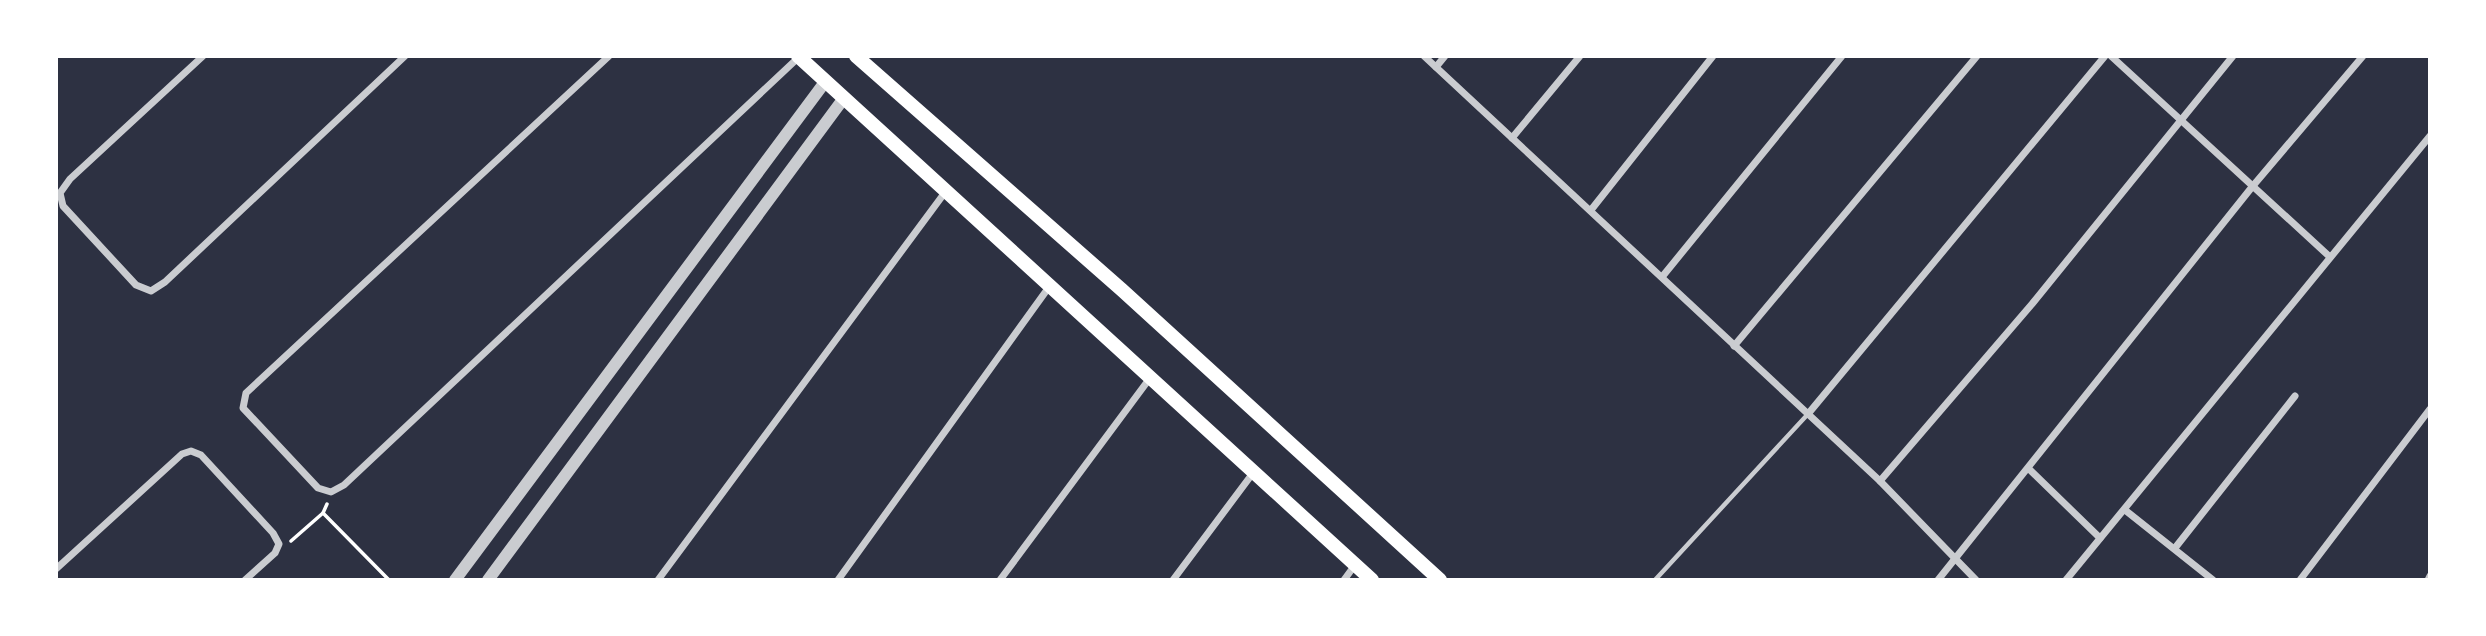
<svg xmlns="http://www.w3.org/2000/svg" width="2486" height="636" font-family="'Asap Condensed',sans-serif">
<rect width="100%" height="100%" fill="#2d3142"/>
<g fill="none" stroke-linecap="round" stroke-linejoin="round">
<!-- path -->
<g stroke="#fff" stroke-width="3.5">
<path d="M323,513L389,580"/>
<path d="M291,541L323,513L327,504"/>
</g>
<!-- service -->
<path stroke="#caccd0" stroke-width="4.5" d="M1655,580L1808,414"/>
<!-- minor -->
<g stroke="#caccd0" stroke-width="7">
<path d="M203,56L70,179L60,193L63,206L136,285L151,291L165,282L405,56"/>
<path d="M609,56L246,393L243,408L318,488L331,492L344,485L799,57"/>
<path d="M1424,56L1880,481L1976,580"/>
<path d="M2111,56L2330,257"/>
<path d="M1436,67L1445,56"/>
<path d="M1512,138L1580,56"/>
<path d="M1591,210L1713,56"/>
<path d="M1662,277L1842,56"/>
<path d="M1734,346L1977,56"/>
<path d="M1808,414L2105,56"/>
<path d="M2029,469L2100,538"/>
<path d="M1880,481L2032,304L2233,56"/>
<path d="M2125,510L2213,580"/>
<path d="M2175,548L2295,396"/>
<path d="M56,569L182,454L191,451L201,455L273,533L279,544L275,553L245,580"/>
<path d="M658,580L946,191"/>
<path d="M838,580L1049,287"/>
<path d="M1000,580L1150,378"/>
<path d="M1173,580L1253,473"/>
<path d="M1344,580L1355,565"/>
<path d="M1938,580L2252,187L2363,56"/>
<path d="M2066,580L2430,136"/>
<path d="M2300,580L2430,409"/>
<path d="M2428,580L2430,576"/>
</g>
<!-- tertiary -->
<g stroke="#caccd0" stroke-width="12">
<path d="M455,580L825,82"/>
<path d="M488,580L844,98"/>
</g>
<!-- primary -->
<g stroke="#fff" stroke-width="14">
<path d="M798,56L1372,580"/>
<path d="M856,56L1122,290L1440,580"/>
</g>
</g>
<!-- border -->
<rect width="2486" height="636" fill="none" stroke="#ffffff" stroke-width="116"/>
</svg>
